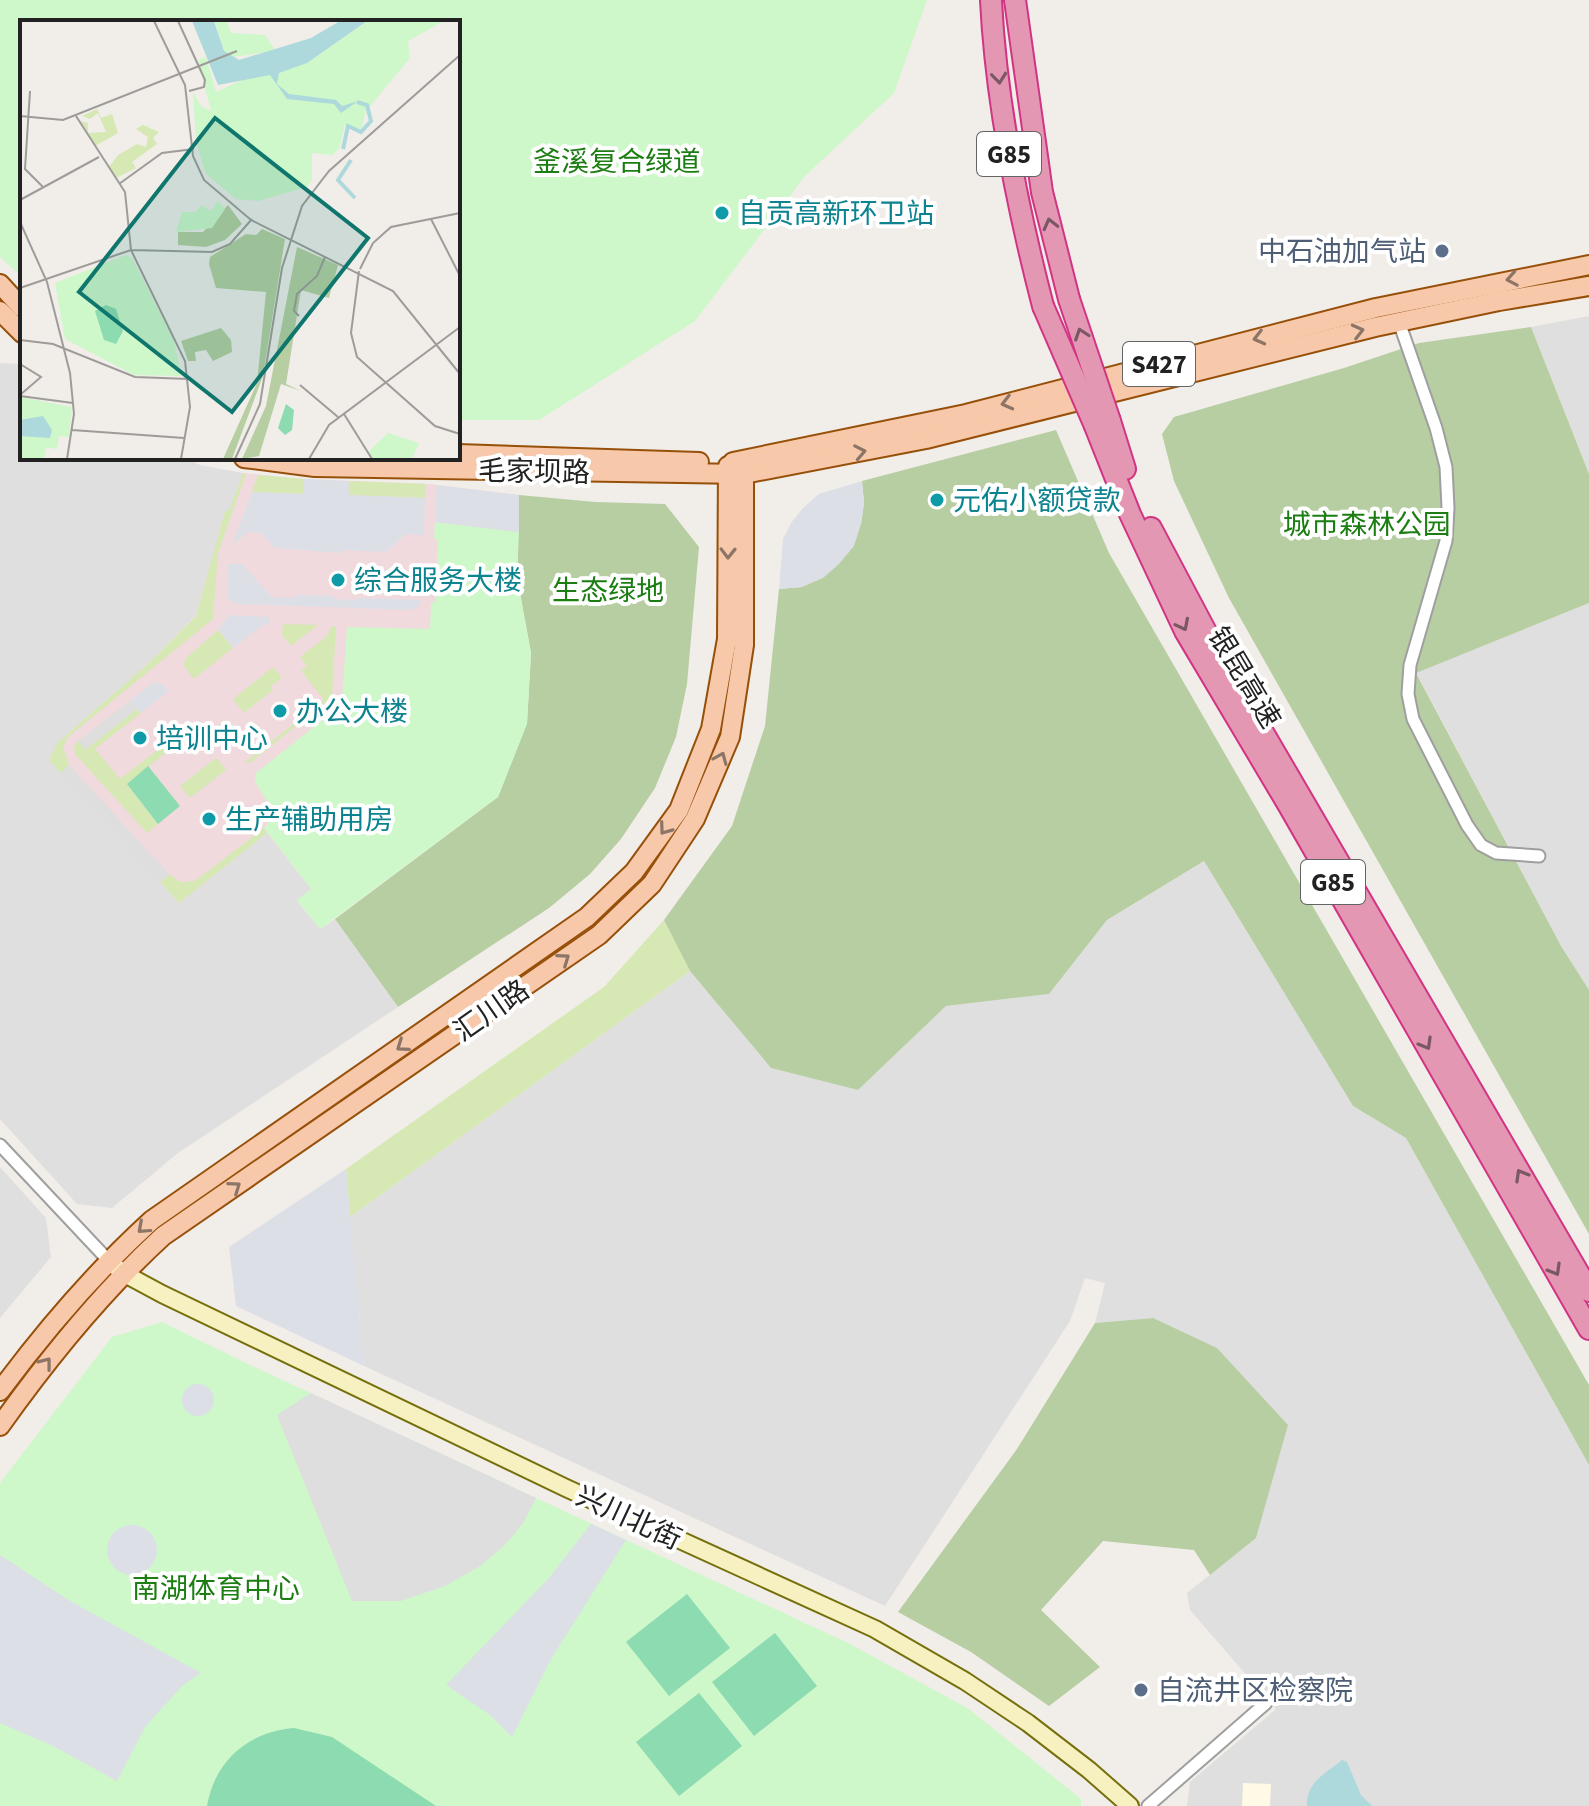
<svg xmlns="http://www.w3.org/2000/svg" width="1589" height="1806" font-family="'Source Sans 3','Noto Sans SC',sans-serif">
<rect width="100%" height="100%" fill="#f1ede9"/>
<!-- residential -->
<g fill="#e0dfdf">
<path d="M1589,316V474L1531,327Z"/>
<path d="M0,363L22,364V458H185L200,465L243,473L229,511H226L196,615L150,662L57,743L267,833L311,889L297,901L320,929L335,919L398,1007L178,1153L112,1208L77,1204L0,1119Z"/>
<path d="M1589,603V990L1561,946L1416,672Z"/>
<path d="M1204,861L1353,1106L1406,1138L1589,1465V1806H1187L1190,1782L1276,1709L1190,1610L1187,1593L1256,1538L1153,1318L1095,1323L1105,1283L1085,1278L1070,1321L885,1606L364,1366L350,1217L690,971L771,1068L858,1090L946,1006L1049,994L1107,920Z"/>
<path d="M0,1167L46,1218L51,1257L0,1318Z"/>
</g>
<!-- commercial -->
<path fill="#f0dadd" d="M243,473L304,479L430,484L519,495L517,577L320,929L297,900L311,889L267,833L179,903L49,760L57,743L150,662L196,616L225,511H229Z"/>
<!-- education -->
<path fill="#fefae6" d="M1243,1783L1271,1784L1270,1806H1242Z"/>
<!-- grass -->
<g fill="#d6e8b3">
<path d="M243,473L246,474L218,553L213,619L68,737L63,747L69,765L60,773L49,760L57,743L150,662L196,616L225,511H229Z"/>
<path d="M258,475L304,479L303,494L252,492Z"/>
<path d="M349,481L426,484L425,498L348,495Z"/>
<path d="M283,624L318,625L291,646L282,635Z"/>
<path d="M332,626H336L332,697L251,762L244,763L324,700L301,671L307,666L300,657L326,637Z"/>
<path d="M218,630L233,648L194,679L184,666L185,659Z"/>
<path d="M273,667L282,678L271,686L273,690L244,713L233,699Z"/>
<path d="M137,709L141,713L95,749L120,779L187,727L191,732L127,784L158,824L147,833L75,754L74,747L78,741L86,749Z"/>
<path d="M216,758L226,770L190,798L180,786Z"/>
<path d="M264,828L267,833L179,903L160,882L169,874L180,882L195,881Z"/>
<path d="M664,920L690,971L350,1217L346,1169L604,987Z"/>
</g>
<!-- forest -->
<g fill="#b6cea1">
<path d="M1531,327L1589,474V603L1416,673L1561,946L1589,990V1234L1229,598L1174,481L1162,434L1174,417L1344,368L1419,343Z"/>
<path d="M1056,430L1109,553L1589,1385V1465L1406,1138L1353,1106L1204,861L1107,920L1049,994L946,1006L858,1090L771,1068L690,971L664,920L732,826L765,726L779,589L802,587L861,524L864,503L862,481Z"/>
<path d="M519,495L595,502L665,504L699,547L687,684L676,737L655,788L621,839L590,874L549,908L398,1007L335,919L498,797L527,723L531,653L517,577Z"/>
<path d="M1153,1318L1217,1348L1288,1425L1256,1538L1210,1575L1194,1550L1103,1541L1041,1610L1100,1667L1049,1706L971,1652L898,1612L1017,1449L1095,1323Z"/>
</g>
<!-- park -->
<g fill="#cef7ca">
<path d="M0,0H927L894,93L804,177L695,321L539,420H458V22H22V277L0,257Z"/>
<path d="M435,522L519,532L517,577L531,653L527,724L498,797L320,929L297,900L311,889L264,828L270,821L272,809L255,782L256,773L335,710L342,701L347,627L430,629L431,603L435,602L438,539H434Z"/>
<path d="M162,1322L248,1364L850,1644L969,1709L1081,1799V1806H0V1483L112,1337Z"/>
</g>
<!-- pitch -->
<g fill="#8ddbb0">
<path d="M148,766L180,806L158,824L127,784Z"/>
<path d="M687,1594L730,1648L669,1696L626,1642Z"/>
<path d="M775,1633L817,1686L754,1736L712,1682Z"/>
<path d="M699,1693L742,1746L679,1796L636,1742Z"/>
<path d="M294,1728L332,1737L436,1806H207C215,1760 248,1732 294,1728Z"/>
</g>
<!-- parking -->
<g fill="#dedede">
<path d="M131,700L137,709L85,750L78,741Z"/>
<path d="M69,765L169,874L160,882L60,773Z"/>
<path d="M311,1393L536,1498L524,1522L504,1546L480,1566L445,1586L401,1601H352L277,1415Z"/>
</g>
<!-- plaza -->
<g fill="#dddfe7">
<path d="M304,479L349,481V495L425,498L424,538L421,535L406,534L386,552L341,550V553L275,548L261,533L248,532L232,545L252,492L303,494Z"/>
<path d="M862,481L864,503L861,524L854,546L839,564L823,578L802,587L779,589L783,539L791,523L803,508L819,494Z"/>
<path d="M437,485L519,495V532L435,522Z"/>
<path d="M228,564H242L272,597L295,598V595L334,596V599L358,600V598L421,600L418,607L410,610L237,604L229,600L227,595Z"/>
<path d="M230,615L270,617V623L266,626L264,624L233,648L218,629Z"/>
<path d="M154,682L161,683L169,691L141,713L131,700Z"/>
<path d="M346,1169L364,1366L236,1306L229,1247Z"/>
<circle cx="198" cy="1400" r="16"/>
<path d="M591,1524L626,1540L551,1659L512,1737L490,1715L446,1685L548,1579Z"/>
<circle cx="132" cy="1550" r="25"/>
<path d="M0,1555L70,1601L201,1673L182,1686L145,1727L117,1781L53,1746L0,1723Z"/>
</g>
<!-- water -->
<path fill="#add9dc" d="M1342,1760L1347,1762L1361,1795L1372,1806H1307C1306,1782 1325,1774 1342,1760Z"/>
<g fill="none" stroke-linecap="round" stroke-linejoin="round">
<defs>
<g id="street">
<path d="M1399,322L1436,428L1446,467L1448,508L1446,541L1410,665L1408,694L1413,719L1467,825L1481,845L1496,853L1539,856"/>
<path d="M0,1145L108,1260"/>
<path d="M1148,1806L1266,1703"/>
</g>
<path id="secondary" d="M108,1260L123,1273L162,1294L566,1488L875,1629L965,1681L1028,1723L1089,1770L1130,1806"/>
<g id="primary">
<path d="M0,284L22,308"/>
<path d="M0,311L22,333"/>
<path d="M458,454L699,462"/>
<path d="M244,458L315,467L744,474L926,439L1375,327L1499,301L1589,286"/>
<path d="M733,462L966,414L1376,308L1589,265"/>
<path d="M0,1391C46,1329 95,1272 152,1220L587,917L634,872L679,810L711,729L727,639L728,466"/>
<path d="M0,1426C49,1357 101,1293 163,1236L599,935L652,884L695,819L730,737L744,645V461"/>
</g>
<g id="highway">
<path d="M991,0C996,103 1017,206 1043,306"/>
<path d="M1015,0L1042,192L1069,299"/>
<path d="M1110,421L1125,469"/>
<path d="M1095,426L1130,514L1185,631L1289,806L1589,1329"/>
<path d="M1151,528L1222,662L1589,1291"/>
</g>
</defs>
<!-- street casing -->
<use href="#street" stroke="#9f9f9f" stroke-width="15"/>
<!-- secondary casing -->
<use href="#secondary" stroke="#76700c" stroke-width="20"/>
<!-- primary casing -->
<use href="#primary" stroke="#975009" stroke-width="22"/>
<!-- highway casing -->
<use href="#highway" stroke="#d23484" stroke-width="24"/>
<!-- street -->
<use href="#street" stroke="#fff" stroke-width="11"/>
<!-- secondary -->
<use href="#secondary" stroke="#f7f1c2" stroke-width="16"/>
<!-- primary -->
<use href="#primary" stroke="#f7c8a9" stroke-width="18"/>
<!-- highway -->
<use href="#highway" stroke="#e397b2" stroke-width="20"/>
<defs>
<g id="highway-bridge">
<path d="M1069,299L1110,421"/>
<path d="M1043,306L1095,426"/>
</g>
</defs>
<!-- highway-bridge casing -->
<use href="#highway-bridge" stroke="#d23484" stroke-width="24" stroke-linecap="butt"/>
<!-- highway-bridge -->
<use href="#highway-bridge" stroke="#e397b2" stroke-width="20"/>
</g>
<!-- one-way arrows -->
<defs><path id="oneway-chevron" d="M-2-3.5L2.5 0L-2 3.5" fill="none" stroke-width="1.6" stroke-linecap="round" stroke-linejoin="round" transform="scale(2)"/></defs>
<g stroke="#795763">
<use href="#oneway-chevron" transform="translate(999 78) rotate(84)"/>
<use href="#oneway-chevron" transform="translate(1050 224) rotate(-104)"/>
<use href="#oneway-chevron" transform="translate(1081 334) rotate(-109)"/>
<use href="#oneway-chevron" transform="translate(1183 625) rotate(63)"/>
<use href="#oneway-chevron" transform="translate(1426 1044) rotate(60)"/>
<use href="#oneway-chevron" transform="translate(1521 1175) rotate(-120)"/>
<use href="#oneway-chevron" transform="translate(1555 1270) rotate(60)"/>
</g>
<g stroke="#8c7566">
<use href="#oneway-chevron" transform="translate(1512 279) rotate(170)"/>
<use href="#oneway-chevron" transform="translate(1358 331) rotate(-14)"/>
<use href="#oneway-chevron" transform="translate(1259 338) rotate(166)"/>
<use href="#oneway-chevron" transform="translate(1007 403) rotate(166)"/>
<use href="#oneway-chevron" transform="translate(860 452) rotate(-11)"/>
<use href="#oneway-chevron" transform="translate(728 553) rotate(91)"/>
<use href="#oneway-chevron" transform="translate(721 758) rotate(-67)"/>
<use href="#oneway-chevron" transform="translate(665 829) rotate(126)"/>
<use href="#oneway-chevron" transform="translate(564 959) rotate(-35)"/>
<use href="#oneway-chevron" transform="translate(402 1046) rotate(145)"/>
<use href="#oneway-chevron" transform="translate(235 1187) rotate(-35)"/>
<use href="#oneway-chevron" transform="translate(143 1228) rotate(138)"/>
<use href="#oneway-chevron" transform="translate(46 1363) rotate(-52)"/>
</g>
<!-- markers -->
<g fill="#0f9aa8" stroke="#fff" stroke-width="3">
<circle cx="722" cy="213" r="8"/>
<circle cx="937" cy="500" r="8"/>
<circle cx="338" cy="580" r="8"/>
<circle cx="280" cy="711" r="8"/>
<circle cx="140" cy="738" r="8"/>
<circle cx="209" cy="819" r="8"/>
</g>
<g fill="#5c6f8a" stroke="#fff" stroke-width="3">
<circle cx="1442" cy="251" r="8"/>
<circle cx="1141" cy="1690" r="8"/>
</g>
<g text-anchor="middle" stroke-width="8" stroke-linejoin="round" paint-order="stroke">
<!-- shield labels -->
<g fill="#fff" stroke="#646464" stroke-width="2">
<rect x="977" y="132" width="64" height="44" rx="6"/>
<rect x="1123" y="342" width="72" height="44" rx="6"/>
<rect x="1301" y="860" width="64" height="44" rx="6"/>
</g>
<g font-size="26" font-weight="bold" fill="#222">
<text x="1009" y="163">G85</text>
<text x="1159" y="373">S427</text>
<text x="1333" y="891">G85</text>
</g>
<!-- park labels -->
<g font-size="28" fill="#1c7d13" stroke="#fff">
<text x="617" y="171">釜溪复合绿道</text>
<text x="1367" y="534">城市森林公园</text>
<text x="608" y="600">生态绿地</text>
<text x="216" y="1598">南湖体育中心</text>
</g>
<!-- culture labels -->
<g font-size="28" fill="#0d838f" stroke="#fff" text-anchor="start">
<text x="738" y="223">自贡高新环卫站</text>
<text x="953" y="510">元佑小额贷款</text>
<text x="354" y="590">综合服务大楼</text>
<text x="296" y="721">办公大楼</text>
<text x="156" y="748">培训中心</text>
<text x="225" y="829">生产辅助用房</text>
</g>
<!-- service labels -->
<g font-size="28" fill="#4e5e75" stroke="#fff" text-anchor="end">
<text x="1426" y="261">中石油加气站</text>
<text x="1157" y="1700" text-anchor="start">自流井区检察院</text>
</g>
<!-- street labels -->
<g font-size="28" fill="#222" stroke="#fff">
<text transform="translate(534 471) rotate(1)" y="10">毛家坝路</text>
<text transform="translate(1245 677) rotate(59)" y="10">银昆高速</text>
<text transform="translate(491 1010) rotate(-35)" y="10">汇川路</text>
<text transform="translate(629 1517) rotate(25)" y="10">兴川北街</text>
</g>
</g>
<!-- overview -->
<g transform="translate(20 20)">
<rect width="440" height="440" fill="#f1ede9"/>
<path d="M77,89L81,98L92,94L98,113L75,126L61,101L68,103V113L86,112L78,93L70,99L62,96ZM123,105L139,112L133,118L137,124L112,142L116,148L96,158L89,147L98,135L117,124L126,127L128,117L116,109Z" fill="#d6e8b3"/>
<path d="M208,185L222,204L205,220L186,227L158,225V212H183ZM242,209L265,219L243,356L212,439H203L237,363L246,272L196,268L189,244L190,237L226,214L236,215ZM277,227L318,245L309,278L281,270L266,364L281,371L261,364L239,436L222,439L246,386ZM201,308L211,320L212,332L193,341L186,330L175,332L176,341H168L161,321Z" fill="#b6cea1"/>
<path d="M195,1H207L211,13L245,15L256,31L213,37L204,31ZM347,1H424L388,21L390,38L346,91L341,109L325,105L319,129L312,135L292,133V160L287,167L238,181L216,179L186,154L176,122L173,72L181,86L191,91L178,40L186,37L196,72L224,59L287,43ZM198,181L205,189L192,208L156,212L162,192H175L182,185L190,191ZM106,235L112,238L154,321L161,356L114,355L45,319L35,263ZM0,377L52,387L49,417L39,416L37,429L26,427L24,439H0ZM368,413L399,423L392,439H354L348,432Z" fill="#cef7ca"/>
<path d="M86,285L96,289L103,311L96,324L84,320L75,291ZM266,384L274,390L272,410L265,415L258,408Z" fill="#8ddbb0"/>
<path d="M172,1H194L204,31L219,40L291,18L320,1H347L287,43L259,53L257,64L269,74L316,80L322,86L338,81L321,93L314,84L267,79L250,55L198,65ZM23,396L32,410L30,418L0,416V400Z" fill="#add9dc"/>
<path fill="none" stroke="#add9dc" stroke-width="4" d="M323,129L328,106L341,112L351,101L347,85L337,82M331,140L318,160L335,178"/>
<path fill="none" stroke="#9e9c99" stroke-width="2" d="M134,1L165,65L173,136L184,160L231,200L373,271L440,354M158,1L185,60L184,67L169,71M10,71L5,149L23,167M0,96L43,100L217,31M56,96L105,172L111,230L165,341L170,387L161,439M99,164L142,133L174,129M0,180L79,137M411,199L440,256M0,202L27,262L50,353L54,394L47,439M340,249L353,223L371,207L440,193M339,251L331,313L337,337L415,406L440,414M0,268L111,230L192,232L210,224L232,199M279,296L274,291L277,274L297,256L305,237M0,320L33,324L115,357L169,359M0,344L21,357L0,375M280,365L318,397M0,376L53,383M324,394L352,439M52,410L164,418M215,439L240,384L262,248L282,186L309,151L440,35M289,439L309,405L440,307"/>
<path fill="#0f766e" fill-opacity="0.15" stroke="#0f766e" stroke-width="4" d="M195,98L348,218L212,392L59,272Z"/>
<rect width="440" height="440" fill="none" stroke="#222" stroke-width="4"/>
</g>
</svg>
